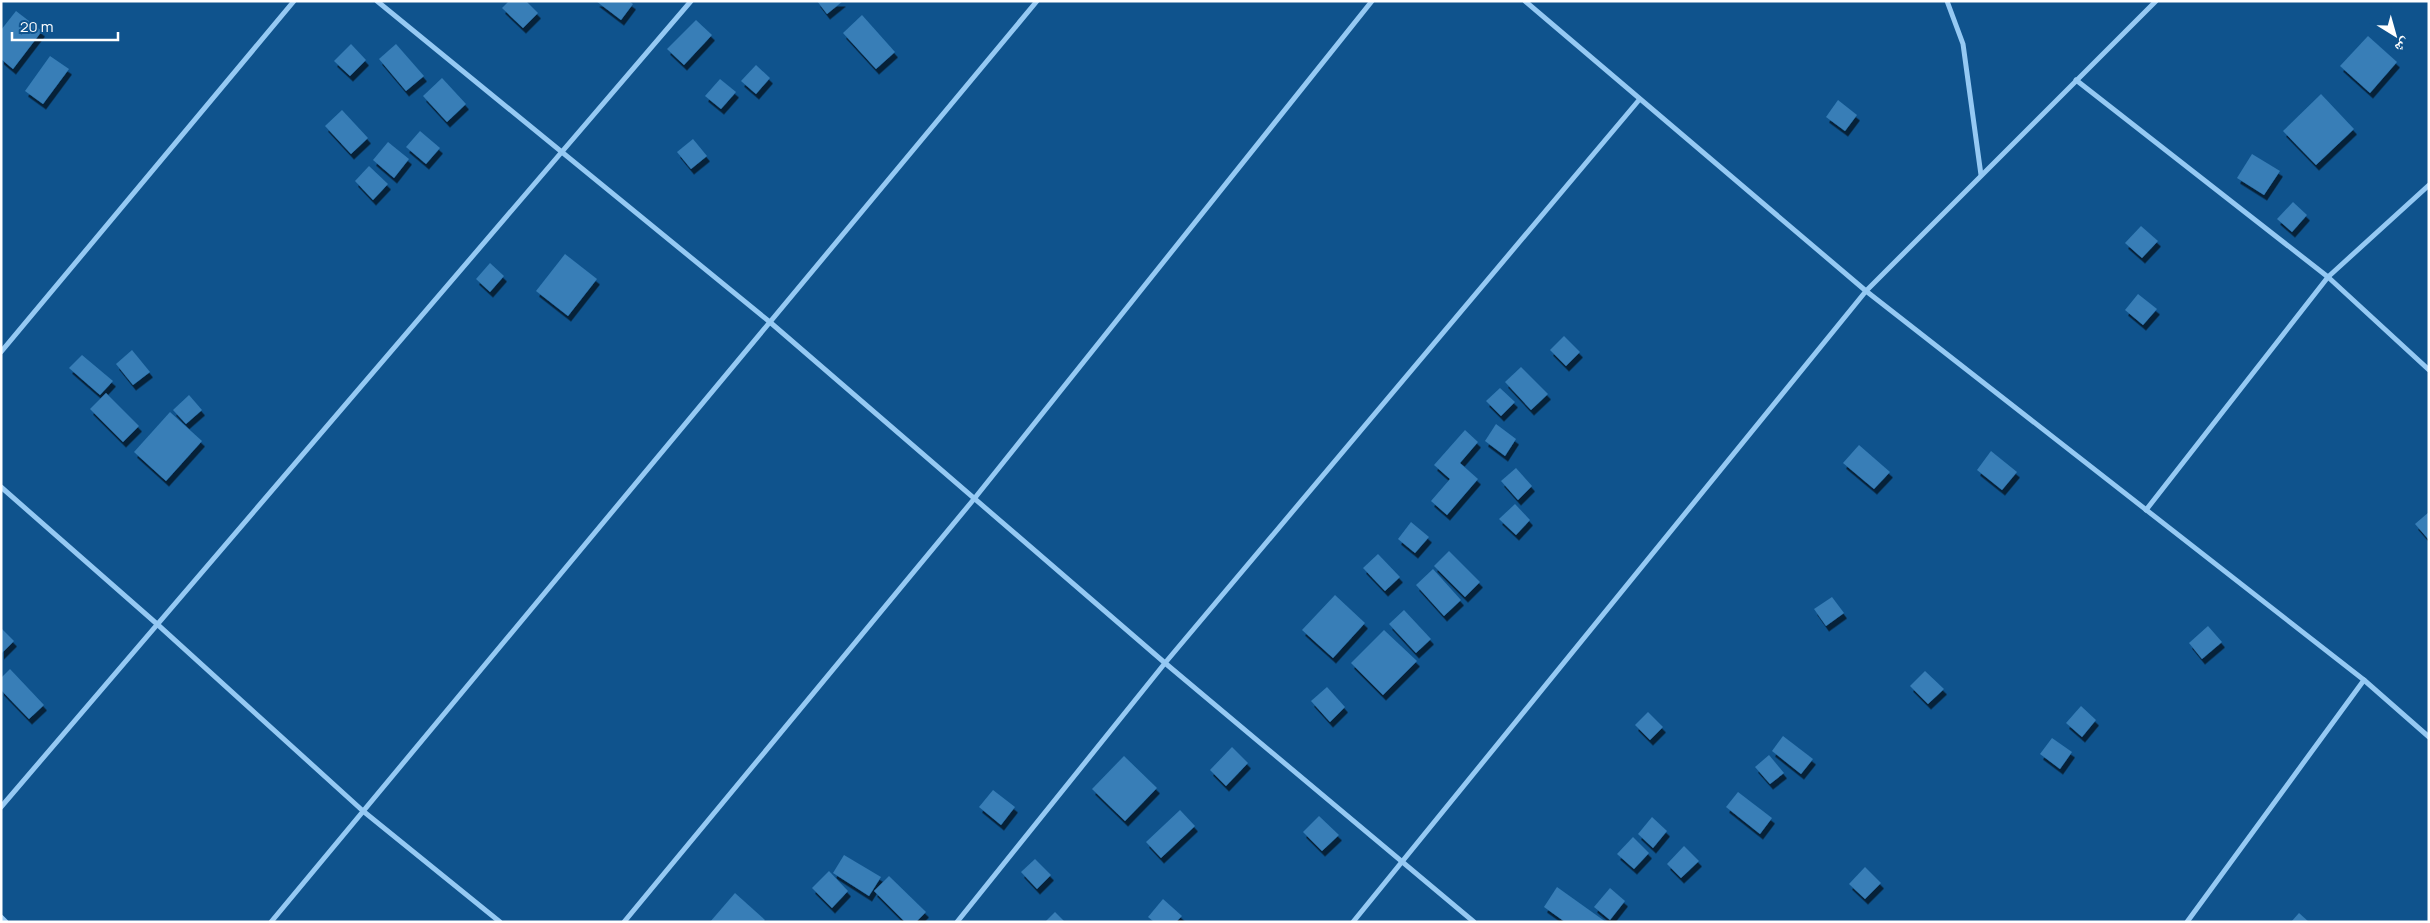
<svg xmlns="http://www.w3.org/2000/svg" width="2430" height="923" font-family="Manrope,'Noto Naskh Arabic',sans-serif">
<defs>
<filter id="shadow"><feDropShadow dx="3" dy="5.5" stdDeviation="0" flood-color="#0009"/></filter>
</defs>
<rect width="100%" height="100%" fill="#0f538d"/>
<!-- building -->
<g fill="#377eb7" filter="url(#shadow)">
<path d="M509,1H526L538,13L523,28L502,8Z"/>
<path d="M596,1H629L633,4L621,20Z"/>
<path d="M817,1H843L827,14Z"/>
<path d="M16,11L42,31L13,69L1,59V30Z"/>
<path d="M862,15L895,52L876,69L843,33Z"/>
<path d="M696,20L712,35L684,65L667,49Z"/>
<path d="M2368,36L2397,62L2370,93L2340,66Z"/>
<path d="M351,44L366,60L350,76L334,61Z"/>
<path d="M396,44L424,76L406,91L379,59Z"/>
<path d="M50,56L69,69L43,104L25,91Z"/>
<path d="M756,65L770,78L756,94L741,81Z"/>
<path d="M442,78L466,104L447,122L423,96Z"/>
<path d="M720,79L736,92L721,109L705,96Z"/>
<path d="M2321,94L2354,129L2316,165L2283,131Z"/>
<path d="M1838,100L1857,115L1845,131L1826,117Z"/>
<path d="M342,110L368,138L351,154L325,126Z"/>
<path d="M420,131L440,148L426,164L406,147Z"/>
<path d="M693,139L707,156L691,169L677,152Z"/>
<path d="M388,142L409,159L394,178L373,160Z"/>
<path d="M2252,154L2280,171L2264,195L2237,178Z"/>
<path d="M369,166L388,184L373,200L355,181Z"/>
<path d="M2293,202L2307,215L2292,232L2277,219Z"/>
<path d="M2141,226L2158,241L2142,258L2125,243Z"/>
<path d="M565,254L597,279L568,316L536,291Z"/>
<path d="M490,263L504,276L490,292L476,279Z"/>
<path d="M2138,294L2157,309L2143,325L2125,310Z"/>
<path d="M1564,336L1580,352L1566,366L1550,350Z"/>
<path d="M132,350L150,372L133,385L116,364Z"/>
<path d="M82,355L113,381L100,395L69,368Z"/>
<path d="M1521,367L1548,394L1531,410L1505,382Z"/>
<path d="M1500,388L1515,402L1501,416L1486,401Z"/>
<path d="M106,393L139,426L123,442L90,409Z"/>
<path d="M189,395L202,410L186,424L173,410Z"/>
<path d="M170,412L202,441L166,481L134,452Z"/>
<path d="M1496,424L1516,439L1505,456L1485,441Z"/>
<path d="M1465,430L1478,442L1460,463L1478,479L1447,515L1431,501L1450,479L1434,465Z"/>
<path d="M1859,445L1890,472L1874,489L1843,463Z"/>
<path d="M1991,451L2017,472L2002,490L1977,470Z"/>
<path d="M1516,468L1532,486L1518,500L1501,481Z"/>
<path d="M1515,504L1530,520L1516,535L1499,519Z"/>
<path d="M2429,512V540L2415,524Z"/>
<path d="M1411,522L1429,537L1415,553L1398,539Z"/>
<path d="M1449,551L1480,582L1465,597L1434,566Z"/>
<path d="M1378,554L1400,577L1385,591L1363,568Z"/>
<path d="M1433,569L1461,600L1444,616L1416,585Z"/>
<path d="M1335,595L1365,623L1333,658L1302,630Z"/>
<path d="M1832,597L1844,613L1826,626L1814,609Z"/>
<path d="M1404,610L1431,639L1416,653L1389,624Z"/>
<path d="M2208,626L2222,642L2202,659L2189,643Z"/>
<path d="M1,628L14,641L1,654Z"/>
<path d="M1384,630L1417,661L1383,695L1351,663Z"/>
<path d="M10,669L44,705L29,719L1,690V678Z"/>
<path d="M1925,671L1944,689L1928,704L1910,686Z"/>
<path d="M1327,687L1345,707L1330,722L1311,701Z"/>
<path d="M2081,706L2096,720L2082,737L2066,723Z"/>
<path d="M1648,712L1663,727L1650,740L1635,725Z"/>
<path d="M1783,736L1813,759L1801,774L1772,751Z"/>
<path d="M2052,738L2072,752L2060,769L2040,754Z"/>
<path d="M1232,747L1248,763L1226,786L1210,770Z"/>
<path d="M1769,755L1784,773L1770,784L1755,767Z"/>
<path d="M1124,756L1157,788L1125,821L1092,789Z"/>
<path d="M993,790L1015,807L1001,825L979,807Z"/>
<path d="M1738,792L1772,818L1760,834L1726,807Z"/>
<path d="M1180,810L1195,826L1161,858L1146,842Z"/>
<path d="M1319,816L1339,835L1322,851L1303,832Z"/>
<path d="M1652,817L1667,831L1653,848L1638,834Z"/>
<path d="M1633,837L1649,853L1634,869L1617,854Z"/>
<path d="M1684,846L1699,861L1681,878L1667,864Z"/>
<path d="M844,855L881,877L869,896L833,873Z"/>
<path d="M1035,859L1051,875L1037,889L1021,872Z"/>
<path d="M1865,867L1881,883L1865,899L1849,884Z"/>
<path d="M829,871L848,891L832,908L812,888Z"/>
<path d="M889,876L926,912L916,922H905L874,891Z"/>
<path d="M1557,887L1606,922H1565L1544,907Z"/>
<path d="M1610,888L1625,901L1610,920L1594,907Z"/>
<path d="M735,893L765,920L763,922H710Z"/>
<path d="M1163,899L1182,916L1176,922H1154L1148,917Z"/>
<path d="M1055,912L1065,922H1045Z"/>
<path d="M2299,913L2309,922H2291Z"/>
</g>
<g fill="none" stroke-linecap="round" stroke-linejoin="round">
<!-- street -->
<g stroke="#95c9f3" stroke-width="5">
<path d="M377,1L771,323L1165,663L1474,922"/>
<path d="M1525,1L1866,291L2364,680L2429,737"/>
<path d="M1947,1L1963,44L1981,175"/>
<path d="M2076,80L2328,277L2429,370"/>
<path d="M1,352L294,1"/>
<path d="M1,487L157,624L363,811L500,922"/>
<path d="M2146,510L2328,277L2429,185"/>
<path d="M1,807L691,1"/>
<path d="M1,917L6,922"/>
<path d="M271,922L1037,1"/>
<path d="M624,922L974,499L1372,1"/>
<path d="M957,922L1165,663L1639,100"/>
<path d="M1353,922L1866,291L2156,1"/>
<path d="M2187,922L2364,680"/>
</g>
</g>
<!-- border -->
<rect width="2430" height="923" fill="none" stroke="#ffffff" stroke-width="5"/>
<!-- north arrow -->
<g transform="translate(2395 35) rotate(143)" stroke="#0f538d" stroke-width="4" paint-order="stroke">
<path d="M0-4L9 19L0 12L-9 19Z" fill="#ffffff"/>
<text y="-8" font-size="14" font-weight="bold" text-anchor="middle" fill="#ffffff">ش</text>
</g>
<!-- scale -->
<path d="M12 32v8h106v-8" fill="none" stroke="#ffffff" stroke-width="2.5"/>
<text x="20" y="32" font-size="15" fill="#ffffff" stroke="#0f538d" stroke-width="4" paint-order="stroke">20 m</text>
</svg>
